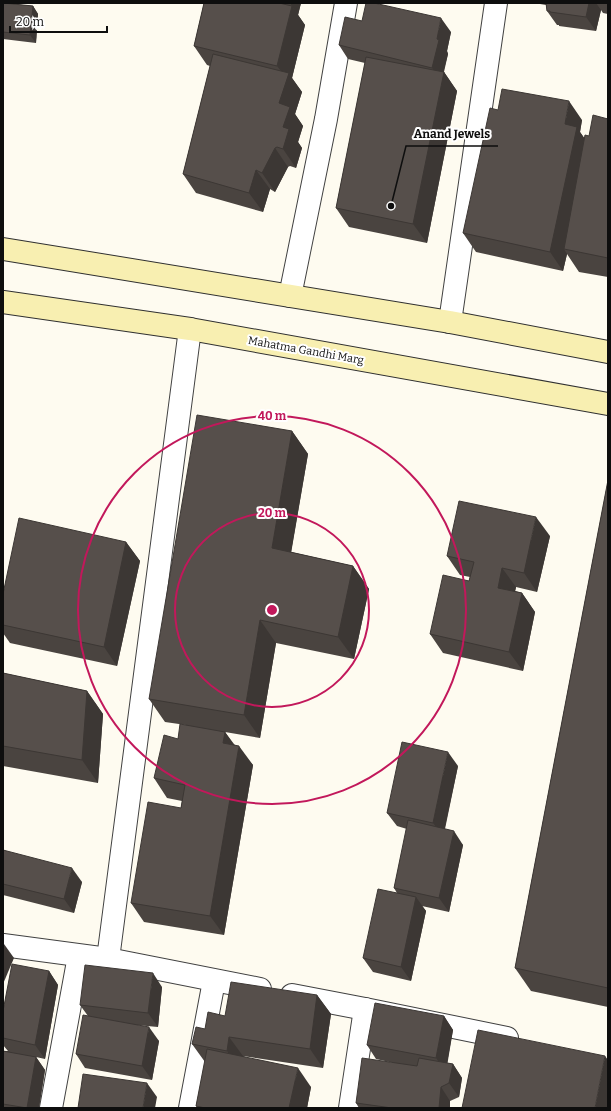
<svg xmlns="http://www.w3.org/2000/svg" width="611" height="1111" font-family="Bitter,serif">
<rect width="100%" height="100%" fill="#fefbf0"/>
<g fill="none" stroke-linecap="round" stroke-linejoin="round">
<defs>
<g id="street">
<path d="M290,296L326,119L346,3"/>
<path d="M450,322L496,3"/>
<path d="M3,945L108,959L260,989"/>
<path d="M108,959L190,329"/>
<path d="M292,995L365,1009L507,1038"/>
<path d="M51,1108L79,956"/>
<path d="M190,1108L214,981"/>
<path d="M350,1108L365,1009"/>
</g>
<g id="secondary">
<path d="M3,249L450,322L608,352"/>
<path d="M3,302L190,329L608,404"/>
</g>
</defs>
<!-- street casing -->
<use href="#street" stroke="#414141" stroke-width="24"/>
<!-- secondary casing -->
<use href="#secondary" stroke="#303030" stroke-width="24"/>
<!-- street -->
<use href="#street" stroke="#fff" stroke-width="22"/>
<!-- secondary -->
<use href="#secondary" stroke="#f8efb1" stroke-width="22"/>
</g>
<!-- wall -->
<g fill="#4a4440">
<path d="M3,3L33,6L38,14L36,43L3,39Z"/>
<path d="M204,3H301L298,15L305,25L292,78L302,92L295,114L303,126L298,142L302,148L296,168L290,166L288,167L275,192L270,189L263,212L196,193L183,174L210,66L207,65L194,46Z"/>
<path d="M534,3H608V14L603,13L601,10L596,31L559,26V25H557L547,11L546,5Z"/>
<path d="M362,21L451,32L447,51L448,54L444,72L457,91L427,243L349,227L336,208L365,63L348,59L339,45Z"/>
<path d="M498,110L582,120L580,132L584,138L589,136L608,119V277L579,272L567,254L563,271L476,252L463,233Z"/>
<path d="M292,431L308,454L291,552L353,566L369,589L354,659L276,643L260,738L225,732L234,744L253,765L224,935L144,922L131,903L181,808L182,801L167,798L154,778L186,725L165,722L149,699Z"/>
<path d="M608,480V1007L531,991L515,968Z"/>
<path d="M550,536L537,592L516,587L515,591L522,593L535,612L523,671L443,653L430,634L469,581L470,577L460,575L447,556Z"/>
<path d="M126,542L140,561L117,666L10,643L3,633V594Z"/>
<path d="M3,673L87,691L103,714L98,783L3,766V768Z"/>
<path d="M458,766L445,829L463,845L449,912L422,906L426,911L411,981L373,972L363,958L397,893L394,888L407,829L397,826L387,813Z"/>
<path d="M3,850L82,882L74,913L3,895Z"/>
<path d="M49,971L58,985L45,1059L36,1057L45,1070L39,1108H3V1051H8L3,1045V1011Z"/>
<path d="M162,987L158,1027L136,1025L159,1041L152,1080L85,1068L76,1054L88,1016L80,1005Z"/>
<path d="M317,995L331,1014L323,1068L243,1056L311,1087L307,1108H197L196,1106L205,1062L192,1044L205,1029L225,1016Z"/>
<path d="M444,1016L453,1030L447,1063L453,1064L462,1078L459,1097L450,1101V1108H359L356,1103L394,1063L376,1059L367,1045Z"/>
</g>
<!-- shaded-wall -->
<g fill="#3c3734">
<path d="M290,3H301L298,15Z"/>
<path d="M589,3H596L601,10L596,31L586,17Z"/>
<path d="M33,6L38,14L36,43L30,35Z"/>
<path d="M292,6L305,25L292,78L302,92L295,114L303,126L298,142L302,148L296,168L283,149V127L279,103L287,79L277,66Z"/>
<path d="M441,18L451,32L447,51L448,54L441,81L432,68L437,39Z"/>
<path d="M444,72L457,91L427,243L413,224Z"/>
<path d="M569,101L582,120L580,132L590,146L564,249L567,254L563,271L550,252L565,124Z"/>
<path d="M275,148L288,167L275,192L262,173Z"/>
<path d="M256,170L270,189L263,212L249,193Z"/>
<path d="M292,431L308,454L288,571L272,548Z"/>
<path d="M536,517L550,536L537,592L524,573Z"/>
<path d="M126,542L140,561L117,666L104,647Z"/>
<path d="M353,566L369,589L354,659L338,637Z"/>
<path d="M502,568L516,587L512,607L498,588Z"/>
<path d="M522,593L535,612L523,671L509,652Z"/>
<path d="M260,620L276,643L260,738L244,715Z"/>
<path d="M87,691L103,714L98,783L82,760Z"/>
<path d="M225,732L238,751L223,743Z"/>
<path d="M239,746L253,765L224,935L210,916Z"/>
<path d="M448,752L458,766L443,836L433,823Z"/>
<path d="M454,831L463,845L449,912L439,898Z"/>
<path d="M72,868L82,882L74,913L64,899Z"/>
<path d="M416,897L426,911L411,981L401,967Z"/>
<path d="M4,944L14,958L3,984V946Z"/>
<path d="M49,971L58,985L45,1059L35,1045Z"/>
<path d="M153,973L162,987L158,1027L148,1013Z"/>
<path d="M317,995L331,1014L323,1068L310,1049Z"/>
<path d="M444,1016L453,1030L446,1072L436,1058Z"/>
<path d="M149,1027L159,1041L152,1080L142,1066Z"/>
<path d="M229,1037L243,1056L240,1070L227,1051Z"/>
<path d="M605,1056L608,1060V1108H595Z"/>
<path d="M36,1057L45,1070L39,1108H27Z"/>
<path d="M453,1064L462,1078L459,1097L449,1083Z"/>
<path d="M298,1068L311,1087L307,1108H289Z"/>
<path d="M147,1083L157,1097L155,1108H143Z"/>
<path d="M441,1087L450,1101V1108H439Z"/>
</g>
<!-- building -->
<g fill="#564f4b" stroke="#3c3734">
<path d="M3,3L33,6L30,35L3,32Z"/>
<path d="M204,3H279L292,6L277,66L194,46Z"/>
<path d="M366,3H374L441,18L437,39L439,40L432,68L339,45L345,17L362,21Z"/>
<path d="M546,3H589L586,17L550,12V11H547Z"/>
<path d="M213,54L289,73L279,103L290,107L283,127L289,129L283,149L277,147L275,148L262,173L256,170L249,193L183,174Z"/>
<path d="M366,57L444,72L413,224L336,208Z"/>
<path d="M502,89L569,101L565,124L577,127L550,252L463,233L490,108L498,110Z"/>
<path d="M593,115L608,119V258L564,249L585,135L589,136Z"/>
<path d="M197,415L292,431L272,548L353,566L338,637L260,620L244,715L149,699Z"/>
<path d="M608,480V988L515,968Z"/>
<path d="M459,501L536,517L524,573L502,568L498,588L522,593L509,652L430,634L443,575L469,581L474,562L447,556Z"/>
<path d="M19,518L126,542L104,647L3,625V594Z"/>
<path d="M3,673L87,691L82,760L3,746Z"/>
<path d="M180,724L225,732L223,743L239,746L210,916L131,903L148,802L181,808L185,785L154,778L164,735L178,739Z"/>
<path d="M402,742L448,752L433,823L387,813Z"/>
<path d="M408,820L454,831L439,898L394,888Z"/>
<path d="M3,850L72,868L64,899L3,884Z"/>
<path d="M378,889L416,897L401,967L363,958Z"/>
<path d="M12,964L49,971L35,1045L3,1038V1011Z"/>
<path d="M85,965L153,973L148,1013L80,1005Z"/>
<path d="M231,982L317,995L310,1049L229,1037L227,1051L192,1044L196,1027L205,1029L208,1012L225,1016Z"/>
<path d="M375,1003L444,1016L436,1058L367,1045Z"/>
<path d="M83,1015L149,1027L142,1066L76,1054Z"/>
<path d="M478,1030L605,1056L595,1108H462Z"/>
<path d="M207,1049L298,1068L289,1108H205L196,1106Z"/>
<path d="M3,1051L36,1057L27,1108L3,1104Z"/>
<path d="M362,1058L417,1066L419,1058L453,1064L449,1083L441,1087L439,1108H392L356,1103Z"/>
<path d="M83,1074L147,1083L143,1108H78Z"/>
</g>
<!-- distance rings -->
<g fill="none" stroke="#c2185b" stroke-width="2">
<circle cx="272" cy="610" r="97"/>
<circle cx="272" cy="610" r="194"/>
</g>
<g text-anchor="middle" stroke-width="4" stroke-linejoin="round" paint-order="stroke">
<!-- street labels -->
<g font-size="11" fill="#0e0e0e" stroke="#fff">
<text transform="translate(306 350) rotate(10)" y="4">Mahatma Gandhi Marg</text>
</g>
</g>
<circle cx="272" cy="610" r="6" fill="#c2185b" stroke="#fff" stroke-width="2"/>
<g font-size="12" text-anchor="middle" font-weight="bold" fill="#c2185b" stroke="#fff" stroke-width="4" stroke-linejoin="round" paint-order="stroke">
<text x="272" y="420">40 m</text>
<text x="272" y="517">20 m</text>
</g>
<!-- callouts -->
<path fill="none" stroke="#0e0e0e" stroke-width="1.5" d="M391 206L406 146H498"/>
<circle fill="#0e0e0e" stroke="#fff" stroke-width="1.5" cx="391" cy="206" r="4"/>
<g font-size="12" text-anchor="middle" font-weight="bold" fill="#0e0e0e" stroke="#fff" stroke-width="4" stroke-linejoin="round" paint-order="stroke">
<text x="452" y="138">Anand Jewels</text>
</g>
<!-- border -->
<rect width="611" height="1111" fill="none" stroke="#0e0e0e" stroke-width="8"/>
<!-- scale -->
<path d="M10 26v6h97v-6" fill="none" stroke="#0e0e0e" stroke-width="2"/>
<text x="16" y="26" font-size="12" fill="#0e0e0e" stroke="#ffffff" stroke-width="3" paint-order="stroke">20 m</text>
</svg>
